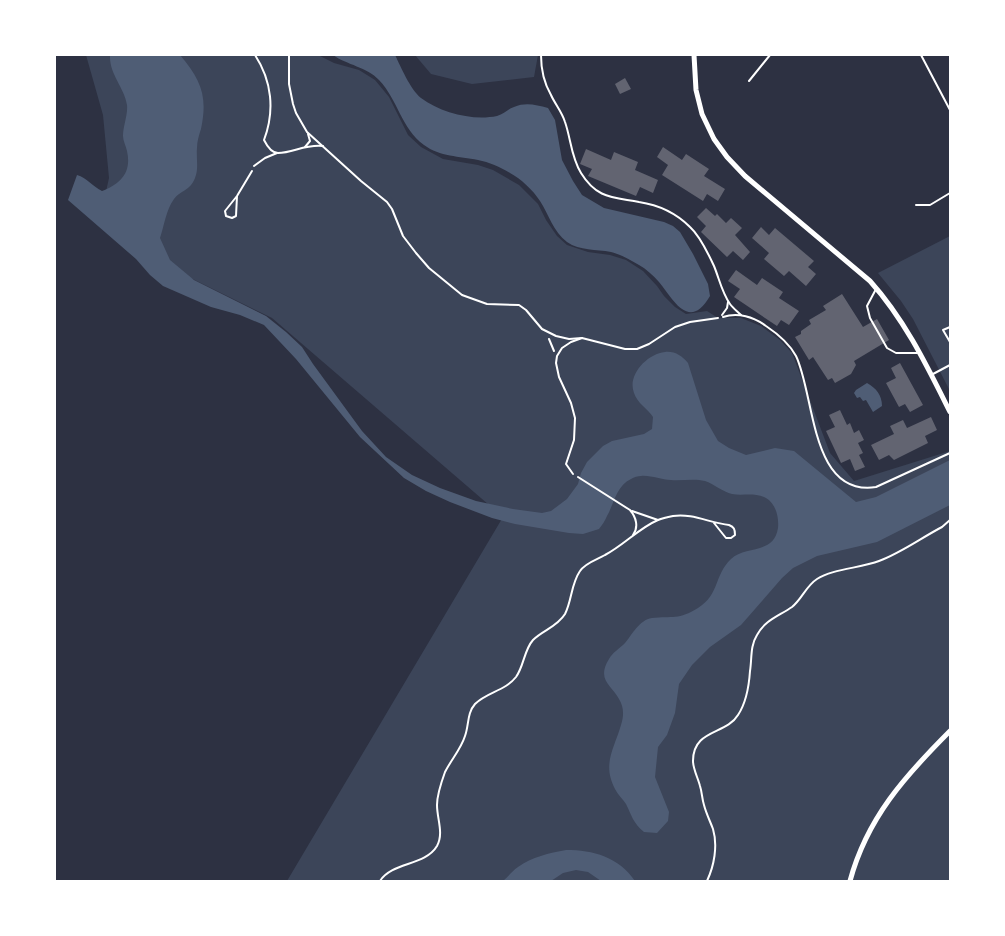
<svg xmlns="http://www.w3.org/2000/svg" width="1005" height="936" font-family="Poppins,sans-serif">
<rect width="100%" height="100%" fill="#2d3142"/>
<!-- green -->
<g fill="#3c4559">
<path d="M86,55H318L334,63L359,70L375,80L389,97L408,135L421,147L443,159L478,165L493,170L519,185L538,204L546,220L557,236L567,245L588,252L610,255L626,260L643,271L657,286L664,296L675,307L686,314L707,311L718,318H741L761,326L780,340L792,353L830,453L854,481L950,451V881H287L503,517L272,318L148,257L101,214L109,178L103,115Z"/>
<path d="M415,55H538L534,77L472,84L431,74Z"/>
<path d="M950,236V391L913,319L901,301L878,273Z"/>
</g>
<!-- water -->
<g fill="#4f5d75">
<path d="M110,55H180C201,80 208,96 201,129C199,135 197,141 197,148C196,157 199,169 195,178C190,191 181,190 174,199C166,210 164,226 160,238L170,260L194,280L266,316L286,332L302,347L313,364L362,431L386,457L412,475L440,488L476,501L513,509L542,513L551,511L567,499L578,484L581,473L587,462L603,446L612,441L644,434L652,429L653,417C648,409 637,403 634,393C627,375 647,354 665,352C675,351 682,356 688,363L706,420L718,441L729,448L746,455L775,448L794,451L856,502L876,497L950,460V505L877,542L817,556L793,568L782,578L741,625L710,647L692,665L679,684L675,713L667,735L658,747L655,777L669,812L668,821L657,833L644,832C633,823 632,816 626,804C623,799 618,795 615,789C602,764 614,749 621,725C624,716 624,707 619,699C612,685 596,680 609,659C612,653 620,648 625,643C632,635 639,620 652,618C672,616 679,620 698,608C720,594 714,575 731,559C745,545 774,555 778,528C779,517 776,504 766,498C755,492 743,496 732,494C723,492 714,484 705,481C694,478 682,481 671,480C661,480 651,475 641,476C638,476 634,477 631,479C616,486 614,504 607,516C605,521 602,525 599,529L583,534L569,533L515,524L492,518L450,502L426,491L404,478L360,437L296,359L264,325L240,315L211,307L163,286L150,275L136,259L68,200L77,175C87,178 92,186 102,191C120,184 132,173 127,151C126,146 123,141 123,136C123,126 128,115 127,105C124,87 109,74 110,55Z"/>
<path d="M333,55H395C401,67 410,89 421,98C441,113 473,121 497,116C504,114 508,109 514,107C526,102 536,105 548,108L555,120L562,160L573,181L582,195L604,208L664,222L673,226L680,232L693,254L708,284L710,296C689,332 673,299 659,282C653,275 646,269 639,265C630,260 620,254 611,252C596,249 580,251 567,242C553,231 549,215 540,201C533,190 521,179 510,173C500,167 489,162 478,160C459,156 440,157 424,145C401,128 398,100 379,80C367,67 347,65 333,55Z"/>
<path d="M867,383C876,388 882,395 882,406L873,412L866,400L863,401L860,397L857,398L854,393L856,390Z"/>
<path d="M566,850C593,850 619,857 635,881H601L588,872L576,870L563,873L551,881H503C508,877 512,871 518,867C532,857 549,853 566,850Z"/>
</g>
<!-- building -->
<g fill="#626471">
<path d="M625,78L631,89L620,94L615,84Z"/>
<path d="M663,147L682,160L686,154L709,169L704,176L725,189L718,201L707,194L703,201L662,175L668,165L657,157Z"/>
<path d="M586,149L611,160L614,152L638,162L635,170L658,180L653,193L640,187L636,196L588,176L592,169L580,164Z"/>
<path d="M706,208L715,216L717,214L726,223L731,218L742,228L735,235L750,252L743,260L733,251L727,257L701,232L706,226L697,217Z"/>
<path d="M761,227L769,235L775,228L814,261L808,267L816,274L806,286L789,271L784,276L764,259L769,253L752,238Z"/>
<path d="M736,270L757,285L762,278L783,292L779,298L799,311L789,325L781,320L777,326L734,297L740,289L728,281Z"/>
<path d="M842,294L863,327L877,319L889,340L854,361L856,365L851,374L835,383L832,378L828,380L813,357L809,360L795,337L801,334V331L811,324L809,320L826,310L823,306Z"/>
<path d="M900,363L923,405L910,412L905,404L899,407L886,383L896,378L891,368Z"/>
<path d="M840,410L847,425L850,423L854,433L859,430L864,440L858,443L863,453L859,455L865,467L855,471L850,459L841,463L826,431L835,427L829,415Z"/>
<path d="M931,417L937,430L925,436L928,443L894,460L889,455L879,460L871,445L894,434L890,426L903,420L907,428Z"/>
</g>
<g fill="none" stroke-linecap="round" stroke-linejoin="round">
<!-- path -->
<g stroke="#fff" stroke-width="2">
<path d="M541,55C541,69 544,83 551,95C555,104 562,112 565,122C571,139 571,157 581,173C597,199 613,197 639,202C659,205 676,213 690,227C700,236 708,253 714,266C719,278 722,293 730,304C733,308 737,311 741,315"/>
<path d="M237,196L236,216L232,218L226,216L225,211L237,196L252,171"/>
<path d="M722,315L727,308L728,302"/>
<path d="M723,317C738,312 754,317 766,326C778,334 789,343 796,356C815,395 810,497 876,487L950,453"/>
<path d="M549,339L554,351"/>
<path d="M578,477L630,510C636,517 639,527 633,535"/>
<path d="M632,511L658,520"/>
<path d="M380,881C392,862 425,866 437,846C444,833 437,819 437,805C437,794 441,783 445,772C451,760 461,749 465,736C469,725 467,713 475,704C487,692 505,691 516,677C524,666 524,650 533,640C543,630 557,627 565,614C572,600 571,584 580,571C585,563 596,560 605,555C624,545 639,528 658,520C663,518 668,517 673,516C692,513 710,523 729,525C734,527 735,529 735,535L731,538H726L714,523"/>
<path d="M707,881C714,866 718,846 713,829C710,821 706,813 704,805C702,799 702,792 700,786C698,778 693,769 693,761C693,729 726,735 738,715C746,703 749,686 750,671C752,659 750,646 757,635C765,620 779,616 792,607C802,599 806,586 817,579C832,569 861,568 879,561C901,553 921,538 942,527L950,520"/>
</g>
<!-- service -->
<g stroke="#fff" stroke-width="2">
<path d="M255,55C272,81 275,111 264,140C267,146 271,153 278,153C293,153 305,144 323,146"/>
<path d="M289,55V84L293,104L296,113L307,132L361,181L387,202L392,209L403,236L416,253L429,268L462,295L487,304L519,305L526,310L542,329L556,336L569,339L582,338"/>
<path d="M921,55L950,110"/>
<path d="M749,81L770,55"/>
<path d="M305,147L310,141L308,134"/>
<path d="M254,166L265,158L277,153"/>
<path d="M916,205H930L950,193"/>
<path d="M876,289L867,306L870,318L887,348L896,353H917"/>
<path d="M950,327L943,330L950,342"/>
<path d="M933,374L950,365"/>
<path d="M573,474L566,464L574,440L575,418L571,403L559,377L556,363L557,356L562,348L571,342L582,338L625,349H637L649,344L675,327L690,322L718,318"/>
</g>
<!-- tertiary -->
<g stroke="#fff" stroke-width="5">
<path d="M694,55L696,90L702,114L714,139L727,157L745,176L870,281C905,320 927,366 950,412"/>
<path d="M850,881C867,818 905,776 950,731"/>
</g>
</g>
<!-- border -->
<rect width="1005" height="936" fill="none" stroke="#ffffff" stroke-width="112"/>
</svg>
